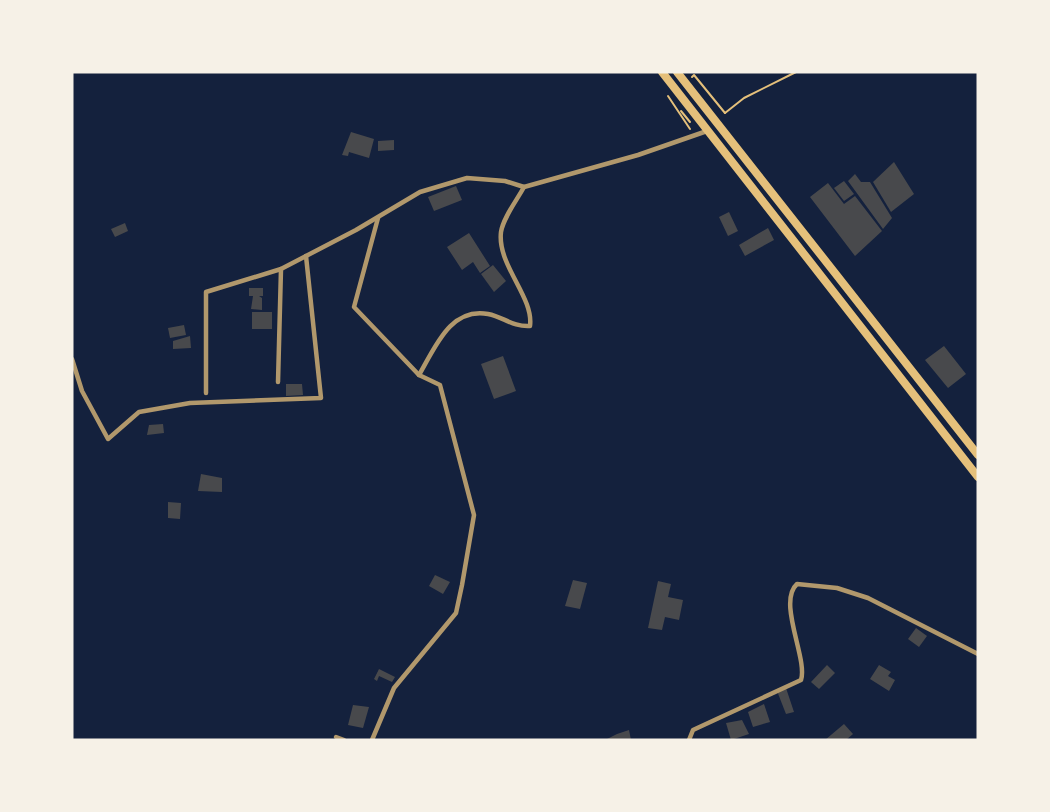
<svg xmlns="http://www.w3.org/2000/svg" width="1050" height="812" font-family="Merriweather,serif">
<rect width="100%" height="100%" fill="#14213d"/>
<!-- building -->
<g fill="#48494c">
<path d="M351,132L374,139L369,158L349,152L348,156L342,155Z"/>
<path d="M394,140V150L378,151V141Z"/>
<path d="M894,162L914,194L891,212L873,182Z"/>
<path d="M855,174L861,182H870L892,218L883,229L848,181Z"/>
<path d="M844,181L854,194L844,201L834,188Z"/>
<path d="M828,183L844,204L855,196L882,231L855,256L810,197Z"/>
<path d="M456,186L462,200L434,211L428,197Z"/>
<path d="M729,212L738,231L728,236L719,217Z"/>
<path d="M125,223L128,231L115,237L111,229Z"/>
<path d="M768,228L774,240L745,256L739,245Z"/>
<path d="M469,233L490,266L480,273L473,262L462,270L447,247Z"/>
<path d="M493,265L506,281L494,292L481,274Z"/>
<path d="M249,288H263V296H259L262,298V310L251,309L253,296H249Z"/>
<rect x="252" y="312" width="20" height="17"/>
<path d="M184,325L186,335L170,338L168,328Z"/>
<path d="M190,336L191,348L173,349V341Z"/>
<path d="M944,346L966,374L948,388L925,360Z"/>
<path d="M503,356L516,391L494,399L481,364Z"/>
<path d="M286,384H302L303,395L286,396Z"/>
<path d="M163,424L164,433L147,435L149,425Z"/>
<path d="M201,474L222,478V492L198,491Z"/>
<path d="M168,502L181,503L180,519L168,518Z"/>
<path d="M435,575L450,582L443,594L429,586Z"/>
<path d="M573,580L587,583L580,609L565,606Z"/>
<path d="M658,581L671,584L668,597L683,600L679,620L665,617L662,630L648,628Z"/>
<path d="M916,628L927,636L919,647L908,639Z"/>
<path d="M827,665L835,673L819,689L811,682Z"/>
<path d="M879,665L891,672L888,676L895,680L889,691L870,679Z"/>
<path d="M379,669L395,677L392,682L379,676L377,681L374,679Z"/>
<path d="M786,688L794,712L786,714L777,691Z"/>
<path d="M764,704L770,722L753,727L748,712Z"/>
<path d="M353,705L369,707L363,728L348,725Z"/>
<path d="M742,720L749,734L731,740L726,723Z"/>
<path d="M844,724L853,734L846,740H825Z"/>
<path d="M629,730L631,740H605L617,734Z"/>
</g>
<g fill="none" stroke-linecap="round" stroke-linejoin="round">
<!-- path -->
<g stroke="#e5c07b" stroke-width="2">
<path d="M692,77L694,75L725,113"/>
<path d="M668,96L690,129"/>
<path d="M681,111L690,122"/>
<path d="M725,113L744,98L796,72"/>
</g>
<!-- minor -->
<g stroke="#b1986c" stroke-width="4.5">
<path d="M72,359L82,391L108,439L139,412L190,403L321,398L306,256"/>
<path d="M419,375C435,348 450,307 488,314C504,317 512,327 530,326C534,297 497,265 501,232C503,218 517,200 524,187"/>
<path d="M278,382L281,269"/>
<path d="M206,393V292L281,269L356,230L420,192L467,178L505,181L524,187L638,155L707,131"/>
<path d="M336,737L344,740"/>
<path d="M372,740L394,688L456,613L462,585L474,515L440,385L419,375L354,307L378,218"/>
<path d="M689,740L693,730L801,680C808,659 777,602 797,584L837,588L868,598L978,654"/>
</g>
<!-- trunk -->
<g stroke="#e5c07b" stroke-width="8">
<path d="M662,72L978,477"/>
<path d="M677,72L978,455"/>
</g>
</g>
<!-- border -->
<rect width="1050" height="812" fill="none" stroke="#f6f1e7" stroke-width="147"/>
</svg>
